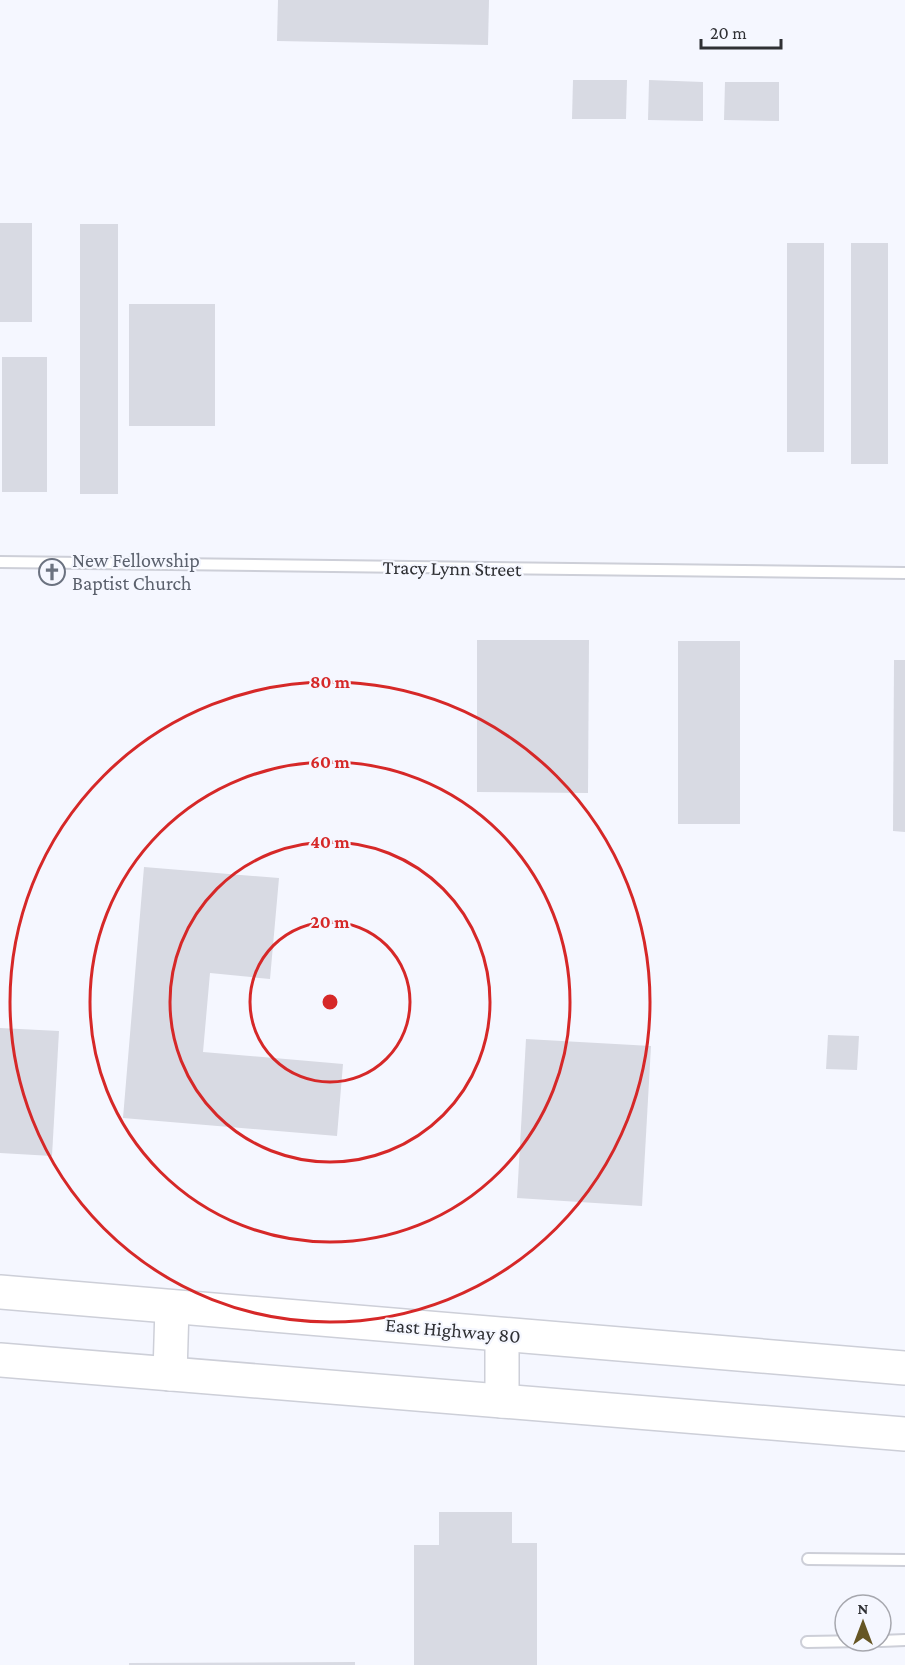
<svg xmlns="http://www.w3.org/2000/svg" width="905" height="1665" font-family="'Crimson Pro',serif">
<rect width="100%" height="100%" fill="#f5f7ff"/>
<!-- building -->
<g fill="#d8dae3">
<path d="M278,0H489L488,45L277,41Z"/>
<path d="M573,80H627L626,119H572Z"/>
<path d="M649,80L703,82V121L648,120Z"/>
<path d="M725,82H779V121L724,120Z"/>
<rect x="0" y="223" width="32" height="99"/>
<rect x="80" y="224" width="38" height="270"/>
<rect x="787" y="243" width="37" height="209"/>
<rect x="851" y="243" width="37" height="221"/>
<rect x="129" y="304" width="86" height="122"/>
<rect x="2" y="357" width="45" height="135"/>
<path d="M477,640H589L588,793L477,792Z"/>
<rect x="678" y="641" width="62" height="183"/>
<path d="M894,660H905V832L893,831Z"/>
<path d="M144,867L279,878L270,979L210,973L203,1052L343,1064L337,1136L123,1118Z"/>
<path d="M0,1028L59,1031L52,1156L0,1153Z"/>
<path d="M828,1035L859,1036L857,1070L826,1069Z"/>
<path d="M526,1039L651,1046L642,1206L517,1198Z"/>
<path d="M439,1512H512V1543H537V1665H414V1545H439Z"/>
<path d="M355,1662V1665H129V1663Z"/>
</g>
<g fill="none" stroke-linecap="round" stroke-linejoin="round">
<defs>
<g id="lane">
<path d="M0,562L905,573"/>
<path d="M808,1559L905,1560"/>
<path d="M881,1641L905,1640"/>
<path d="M807,1642L864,1641"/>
</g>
<g id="primary">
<path d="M0,1292L905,1368"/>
<path d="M0,1360L905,1434"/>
<path d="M170,1374L172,1307"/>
<path d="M502,1401V1335"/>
</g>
</defs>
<!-- lane casing -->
<use href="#lane" stroke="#cdcfd8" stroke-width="14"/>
<!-- primary casing -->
<use href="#primary" stroke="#cdcfd8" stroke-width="36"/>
<!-- lane -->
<use href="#lane" stroke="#fff" stroke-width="10"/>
<!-- primary -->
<use href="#primary" stroke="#fff" stroke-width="33"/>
</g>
<!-- distance rings -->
<g fill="none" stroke="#d62828" stroke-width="3">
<circle cx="330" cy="1002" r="80"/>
<circle cx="330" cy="1002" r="160"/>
<circle cx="330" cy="1002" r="240"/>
<circle cx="330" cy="1002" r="320"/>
</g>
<!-- icons -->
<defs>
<symbol id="church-ring" viewBox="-11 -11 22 22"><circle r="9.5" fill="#f5f7ff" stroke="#6b7280" stroke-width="1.5"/><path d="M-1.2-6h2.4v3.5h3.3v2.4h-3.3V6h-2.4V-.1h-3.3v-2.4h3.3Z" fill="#6b7280"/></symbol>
</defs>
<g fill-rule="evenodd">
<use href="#church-ring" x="37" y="557" width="30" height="30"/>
</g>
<g text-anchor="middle" stroke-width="4.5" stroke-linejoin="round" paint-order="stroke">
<!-- worship labels -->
<g font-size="20" fill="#5b616d" stroke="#f5f7ff" text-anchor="start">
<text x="72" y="567">New Fellowship<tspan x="72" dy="23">Baptist Church</tspan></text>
</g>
<!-- street labels -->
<g font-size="20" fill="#2f3034" stroke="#f5f7ff">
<text transform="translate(452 568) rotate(1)" y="7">Tracy Lynn Street</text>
<text transform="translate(453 1330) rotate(5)" y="7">East Highway 80</text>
</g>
</g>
<circle cx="330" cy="1002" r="9" fill="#d62828" stroke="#f5f7ff" stroke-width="3"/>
<g font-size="18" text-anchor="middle" font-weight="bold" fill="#d62828" stroke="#f5f7ff" stroke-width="4.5" stroke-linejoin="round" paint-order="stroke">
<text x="330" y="688">80 m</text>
<text x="330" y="768">60 m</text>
<text x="330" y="848">40 m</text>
<text x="330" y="928">20 m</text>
</g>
<!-- north arrow -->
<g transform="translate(863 1623)"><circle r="28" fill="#f5f7ff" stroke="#a6a7ae" stroke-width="1.5"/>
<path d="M0-4.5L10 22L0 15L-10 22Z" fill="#665624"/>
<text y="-9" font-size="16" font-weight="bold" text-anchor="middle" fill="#2f3034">N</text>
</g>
<!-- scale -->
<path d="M701 39v9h80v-9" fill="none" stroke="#2f3034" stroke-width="3"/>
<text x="710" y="39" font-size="18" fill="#2f3034" stroke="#f5f7ff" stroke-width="4.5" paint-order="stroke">20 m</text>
</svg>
